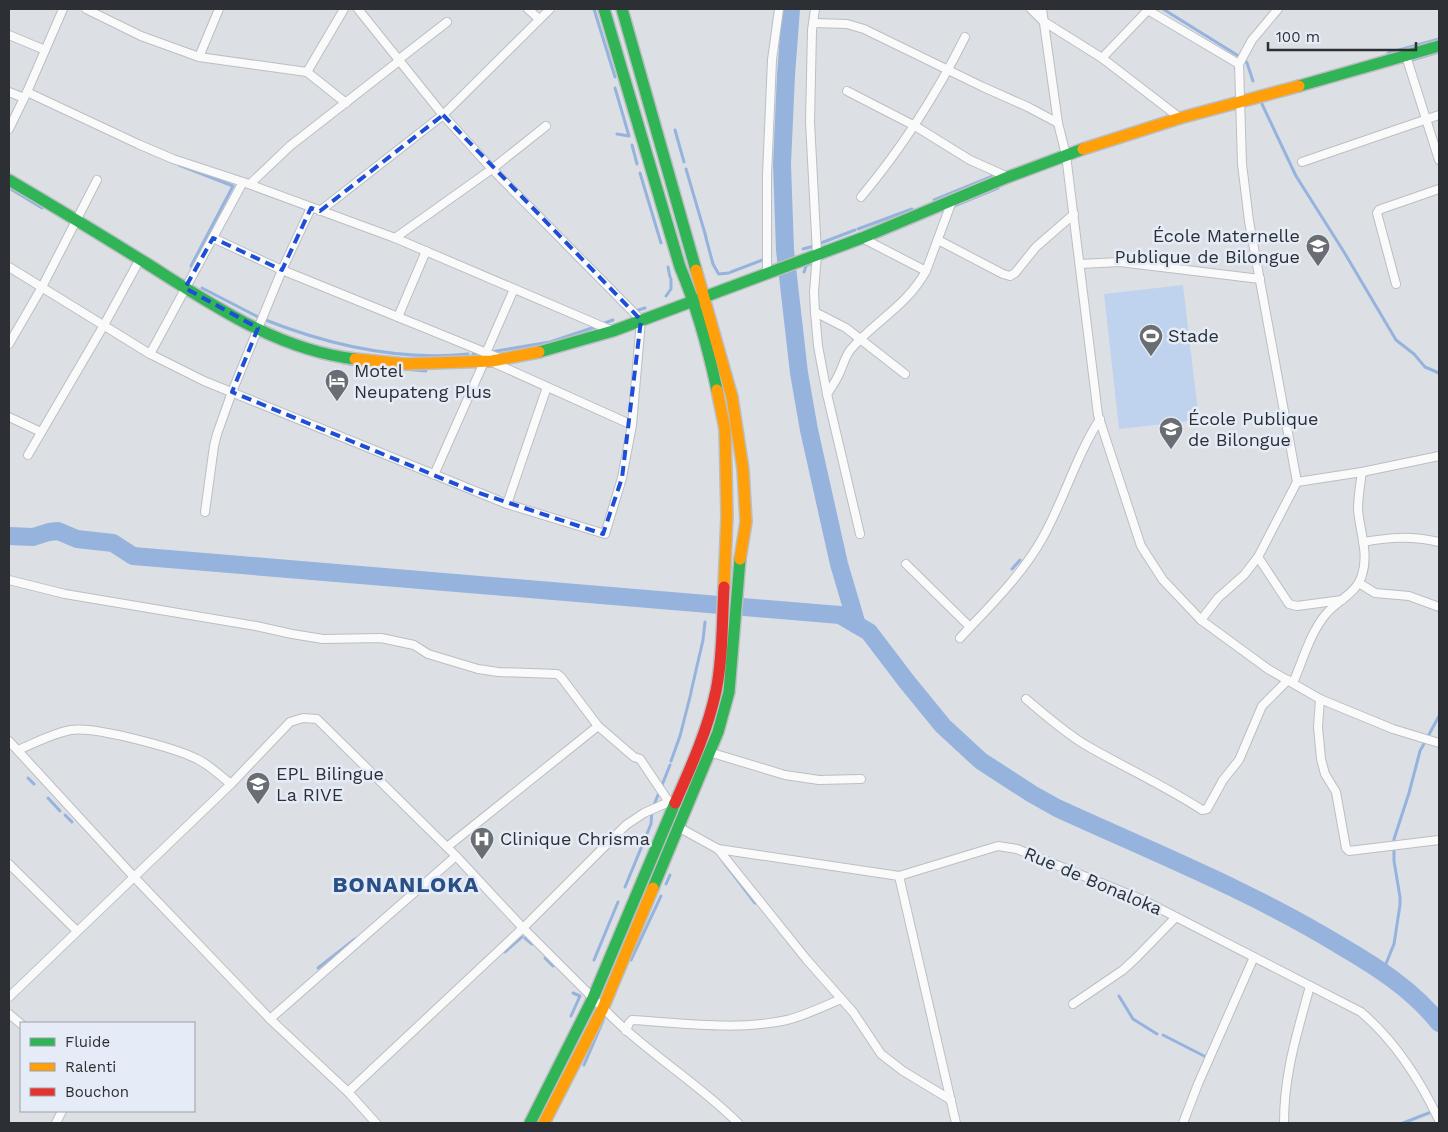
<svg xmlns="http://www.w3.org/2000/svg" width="1448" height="1132" font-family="'Work Sans',sans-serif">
<rect width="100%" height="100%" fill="#dce0e5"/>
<!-- green -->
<path fill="#bfd3ee" d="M1183,285L1199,420L1119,429L1104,294Z"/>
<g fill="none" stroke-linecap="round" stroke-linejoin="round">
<!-- stream -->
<g stroke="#96b3de" stroke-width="3">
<path d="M594,9L615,77"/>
<path d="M1163,9L1237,55"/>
<path d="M1388,53L1439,39"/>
<path d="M1244,59L1247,63L1253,81"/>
<path d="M1412,60L1439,52"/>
<path d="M615,88L629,136L617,134"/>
<path d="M1262,104L1296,176L1344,252L1396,340L1414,354L1425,367L1439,373"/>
<path d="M675,130L684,162"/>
<path d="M632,145L637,164"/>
<path d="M179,165L233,186L191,266"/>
<path d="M686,169L706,237"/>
<path d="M640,173L661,243"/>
<path d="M9,188L42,208"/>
<path d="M934,200L993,176"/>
<path d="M954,206L998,188"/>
<path d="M858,229L912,209"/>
<path d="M706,238L713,264L718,273"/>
<path d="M821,243L855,230"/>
<path d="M803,249L814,246"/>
<path d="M780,258L790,254"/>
<path d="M668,267L670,277"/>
<path d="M731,272L765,259"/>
<path d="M804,272L806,266L816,261"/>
<path d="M719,274L729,273"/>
<path d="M202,288L260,318"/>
<path d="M666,296L671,289V279"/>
<path d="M635,311L645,308"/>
<path d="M263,319C328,345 398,361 468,354"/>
<path d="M602,324L613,320"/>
<path d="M491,352L550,342L598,326"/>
<path d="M473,354L482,353"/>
<path d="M343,363L378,369"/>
<path d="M402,369L426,371"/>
<path d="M1012,569L1020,560"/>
<path d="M691,692L703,640L705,622"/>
<path d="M671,761L680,736L691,693"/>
<path d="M28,778L34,784"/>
<path d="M48,798L60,811"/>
<path d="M65,815L72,822"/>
<path d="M723,861L755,903"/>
<path d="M666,884L670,875"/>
<path d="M625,887L651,824L652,810L670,765"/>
<path d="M525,938L532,944"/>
<path d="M505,952L522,937"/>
<path d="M545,958L553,966"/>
<path d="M594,960L618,902"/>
<path d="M631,960L661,896"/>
<path d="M318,968L355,939"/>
<path d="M1383,971L1394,944L1400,905V897L1394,861V839L1409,793L1420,751L1439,716"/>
<path d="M1119,996L1133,1019L1157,1034"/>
<path d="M571,1016L580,996L573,993"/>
<path d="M1436,1019L1439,1017"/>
<path d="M1163,1035L1208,1058"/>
<path d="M584,1065L603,1021"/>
<path d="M1403,1123L1439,1109"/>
</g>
<!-- river -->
<g stroke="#96b3de" stroke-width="18">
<path d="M791,9L786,75L782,164L785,250L799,373L809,430L839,564L857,625"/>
<path d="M9,536L33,537L49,532L58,531L77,539L113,543L133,556L840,615L869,632L907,682L943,726L981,761L1032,794L1057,808C1153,852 1251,891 1341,946C1377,967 1413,990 1439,1023"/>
</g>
<defs>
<g id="street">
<path d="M86,9L141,36L199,57L307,72L346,103"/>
<path d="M528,9L539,19"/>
<path d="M815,9L812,30L810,122L817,254L814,292L815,312L818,346L827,394L860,534"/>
<path d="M1031,9L1043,21L1102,58L1180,118"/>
<path d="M1042,9L1058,123L1066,155L1098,415L1141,546L1163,580L1201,620L1268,669L1320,699L1393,729L1439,743"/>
<path d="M1146,9L1239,64"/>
<path d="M813,23L847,24L864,29L983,87L1028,107L1058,123"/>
<path d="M9,35L45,50"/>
<path d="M1406,56L1439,160"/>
<path d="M199,57L219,9"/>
<path d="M1102,58L1149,9"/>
<path d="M398,60L447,22"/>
<path d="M307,72L344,9"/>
<path d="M847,91L915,126L970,160L1008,177"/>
<path d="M9,92L24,98"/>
<path d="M27,92L138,144L173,159L243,182L395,238L613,331"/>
<path d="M9,129L27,92L63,9"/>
<path d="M1302,162L1439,115"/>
<path d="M250,184L290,146L399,61"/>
<path d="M861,197C902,148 936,95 965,37"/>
<path d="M320,211L443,115L550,9"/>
<path d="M213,238L282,270L499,358"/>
<path d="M395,238L492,169L546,126"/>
<path d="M862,238L926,271"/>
<path d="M938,240L1003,274L1010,276L1015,273L1036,247L1074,214"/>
<path d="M1080,264L1120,262L1260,279"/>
<path d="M9,267L150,354L204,381L507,504L605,534L622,478L632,425L641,320L492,169L443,115L358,9"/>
<path d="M767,273V175L772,60L779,9"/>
<path d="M1396,284L1377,213L1379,210L1384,208L1439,189"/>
<path d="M815,312L846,328L905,374"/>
<path d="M398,317L426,251"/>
<path d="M9,344L42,287L97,180"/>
<path d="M486,353L514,289"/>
<path d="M150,354L243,182"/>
<path d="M492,362L632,425"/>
<path d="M827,394C831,388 836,381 839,374C843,366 845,356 851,349C876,320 906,307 926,271L952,201"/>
<path d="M9,417L41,432"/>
<path d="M28,455L104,325L140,259"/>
<path d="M434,475L484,362"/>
<path d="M1297,482L1362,472L1439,456"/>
<path d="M507,504L547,387"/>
<path d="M205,512L214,446L217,434L232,392L282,270L311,208"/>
<path d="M1363,542C1391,537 1412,536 1439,542"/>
<path d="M1258,557L1289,604L1297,606L1342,600"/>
<path d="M906,564L970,627"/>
<path d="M9,580L65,594L256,626L292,634L323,639L381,638L414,645L428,654L478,669L498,672L557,674L561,677L598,726L634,757L640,759L669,802L675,807"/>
<path d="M1359,583L1375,593L1409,596L1439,607"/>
<path d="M1201,620L1218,598L1244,575L1258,557L1297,482L1249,221L1242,164L1239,64L1252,40L1278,9"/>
<path d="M960,638C989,607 1021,576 1042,539C1064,500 1076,456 1100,419"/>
<path d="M1293,683C1303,660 1310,633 1326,614C1338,600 1357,593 1362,575C1369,554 1360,532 1358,510C1358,498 1360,485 1362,472"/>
<path d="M1026,699C1045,715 1063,731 1084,744C1123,767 1164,785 1202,810L1207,809L1223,780L1239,760L1262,706L1288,680"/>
<path d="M1320,699L1318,727L1321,759L1325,774L1336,792L1346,848L1349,851L1439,840"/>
<path d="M9,741L134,877L270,1019L348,1092L376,1123"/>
<path d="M18,750C35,743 53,733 71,730C95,726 175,748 197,759C210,765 220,776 231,784"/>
<path d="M709,752L785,775L819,780L861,779"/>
<path d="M678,827L718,849L899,876L998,846L1017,849L1143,900L1361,1012C1395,1041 1420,1080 1439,1120"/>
<path d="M447,847L598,726"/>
<path d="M718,849L807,960L853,1012L881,1054L903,1071L951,1100"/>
<path d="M9,864L77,931"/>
<path d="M899,876L956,1123"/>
<path d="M9,997L231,784L290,722L303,718L317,719L456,856L523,928L613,1018C652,1056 699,1084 738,1123"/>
<path d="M1073,1004L1123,970L1136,958L1176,917"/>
<path d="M9,1014L21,1024"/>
<path d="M270,1019L456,856"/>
<path d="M626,1031L629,1023L632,1020C683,1023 737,1031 787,1020C806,1015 823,1007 841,999"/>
<path d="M348,1092L523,928L626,825L644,813L669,802"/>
<path d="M56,1123L62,1111"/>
<path d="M1183,1123L1198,1084L1254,957"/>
<path d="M1284,1123C1284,1073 1297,1034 1310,986"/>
</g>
<g id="fast">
<path d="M604,9L680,267C697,307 708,348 717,390"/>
<path d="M622,9L696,270"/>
<path d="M1299,86L1439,46"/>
<path d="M9,180C55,207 101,235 146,263C211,304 277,350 355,359"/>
<path d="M539,352L613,331L862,238L1008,177L1083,149"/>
<path d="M653,888L718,732L729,692L740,559"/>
<path d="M530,1123L593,998L675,803"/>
</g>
<g id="slow">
<path d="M1083,149L1180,118L1299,86"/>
<path d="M696,270L732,397L743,469L746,522L740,559"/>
<path d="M355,359L405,364L492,361L539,352"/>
<path d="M717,390L725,429L727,516L724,587"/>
<path d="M544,1123L603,1008L653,888"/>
</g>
<path id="jam" d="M675,803C691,767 708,729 716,691C723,657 722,621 724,587"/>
</defs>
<!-- street casing -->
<use href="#street" stroke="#bbbec2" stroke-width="10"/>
<!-- fast casing -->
<use href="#fast" stroke="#bbbec2" stroke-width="14"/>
<!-- slow casing -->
<use href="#slow" stroke="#bbbec2" stroke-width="14"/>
<!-- jam casing -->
<use href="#jam" stroke="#bbbec2" stroke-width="14"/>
<!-- street -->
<use href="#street" stroke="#fafafb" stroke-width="8"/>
<!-- fast -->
<use href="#fast" stroke="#30b455" stroke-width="11"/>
<!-- slow -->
<use href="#slow" stroke="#ff9f0a" stroke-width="11"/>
<!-- jam -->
<use href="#jam" stroke="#e5322d" stroke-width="11"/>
</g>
<!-- marked area -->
<path fill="none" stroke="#1d4ed8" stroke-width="4" stroke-dasharray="10 6" stroke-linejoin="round" d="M443,115L641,320L622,478L603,534L470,490L232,392L258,328L185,288L213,238L282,270L311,208L320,211Z"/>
<!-- icons -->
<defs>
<symbol id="school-pin" viewBox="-11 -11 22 30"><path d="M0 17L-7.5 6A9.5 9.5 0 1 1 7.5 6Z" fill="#6a6d71" stroke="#e5ecf7"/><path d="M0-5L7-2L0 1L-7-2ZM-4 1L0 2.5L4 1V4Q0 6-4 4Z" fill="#fff"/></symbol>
<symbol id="stadium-pin" viewBox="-11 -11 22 30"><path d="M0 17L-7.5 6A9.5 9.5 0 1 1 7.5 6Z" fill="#6a6d71" stroke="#e5ecf7"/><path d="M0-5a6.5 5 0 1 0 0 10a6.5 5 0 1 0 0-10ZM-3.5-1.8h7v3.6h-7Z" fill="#fff"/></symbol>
<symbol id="hotel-pin" viewBox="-11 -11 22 30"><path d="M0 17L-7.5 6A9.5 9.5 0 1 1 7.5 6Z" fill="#6a6d71" stroke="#e5ecf7"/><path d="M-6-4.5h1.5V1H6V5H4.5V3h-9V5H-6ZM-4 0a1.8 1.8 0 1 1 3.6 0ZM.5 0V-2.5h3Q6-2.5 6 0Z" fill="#fff"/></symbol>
<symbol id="hospital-pin" viewBox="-11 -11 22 30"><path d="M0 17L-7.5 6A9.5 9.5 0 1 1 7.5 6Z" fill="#6a6d71" stroke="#e5ecf7"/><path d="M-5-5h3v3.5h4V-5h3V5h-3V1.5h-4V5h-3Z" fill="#fff"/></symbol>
</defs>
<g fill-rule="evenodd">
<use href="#school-pin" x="1304" y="232" width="28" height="38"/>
<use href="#stadium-pin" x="1137" y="322" width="28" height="38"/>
<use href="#hotel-pin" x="323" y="367" width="28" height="38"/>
<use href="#school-pin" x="1157" y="415" width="28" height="38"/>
<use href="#school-pin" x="244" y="770" width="28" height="38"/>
<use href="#hospital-pin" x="468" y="825" width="28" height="38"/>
</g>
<g text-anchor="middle" stroke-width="5" stroke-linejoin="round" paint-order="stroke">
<!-- poi labels -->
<g font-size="18" fill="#2c2f33" stroke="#e5ecf7" text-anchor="start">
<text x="1300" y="242" text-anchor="end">École Maternelle<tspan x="1300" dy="21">Publique de Bilongue</tspan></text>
<text x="1168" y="342">Stade</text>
<text x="354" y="377">Motel<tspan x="354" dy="21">Neupateng Plus</tspan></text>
<text x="1188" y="425">École Publique<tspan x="1188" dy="21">de Bilongue</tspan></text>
<text x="276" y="780">EPL Bilingue<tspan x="276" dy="21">La RIVE</tspan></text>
<text x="500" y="845">Clinique Chrisma</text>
</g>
<!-- street labels -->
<g font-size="18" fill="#2c2f33" stroke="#e5ecf7">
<text transform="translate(1093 881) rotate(23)" y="6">Rue de Bonaloka</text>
</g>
<!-- district labels -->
<g font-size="22" font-weight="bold" letter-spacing="1" fill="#2a4f85" stroke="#e5ecf7">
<text x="406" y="892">BONANLOKA</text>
</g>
</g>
<!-- border -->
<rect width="1448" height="1132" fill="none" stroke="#2c2f33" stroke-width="20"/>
<!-- legend -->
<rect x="20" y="1022" width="175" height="90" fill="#e5ecf7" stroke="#9ba0a9"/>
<rect x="30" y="1038" width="25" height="8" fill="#30b455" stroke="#9ba0a9"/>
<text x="65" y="1047" font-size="15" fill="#2c2f33">Fluide</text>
<rect x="30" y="1063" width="25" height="8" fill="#ff9f0a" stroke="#9ba0a9"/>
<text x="65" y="1072" font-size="15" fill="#2c2f33">Ralenti</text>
<rect x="30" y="1088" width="25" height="8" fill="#e5322d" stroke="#9ba0a9"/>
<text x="65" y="1097" font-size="15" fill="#2c2f33">Bouchon</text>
<!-- scale -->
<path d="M1268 42v8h148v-8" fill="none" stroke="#2c2f33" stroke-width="2.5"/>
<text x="1276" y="42" font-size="15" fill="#2c2f33" stroke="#e5ecf7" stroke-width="4" paint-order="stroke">100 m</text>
</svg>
